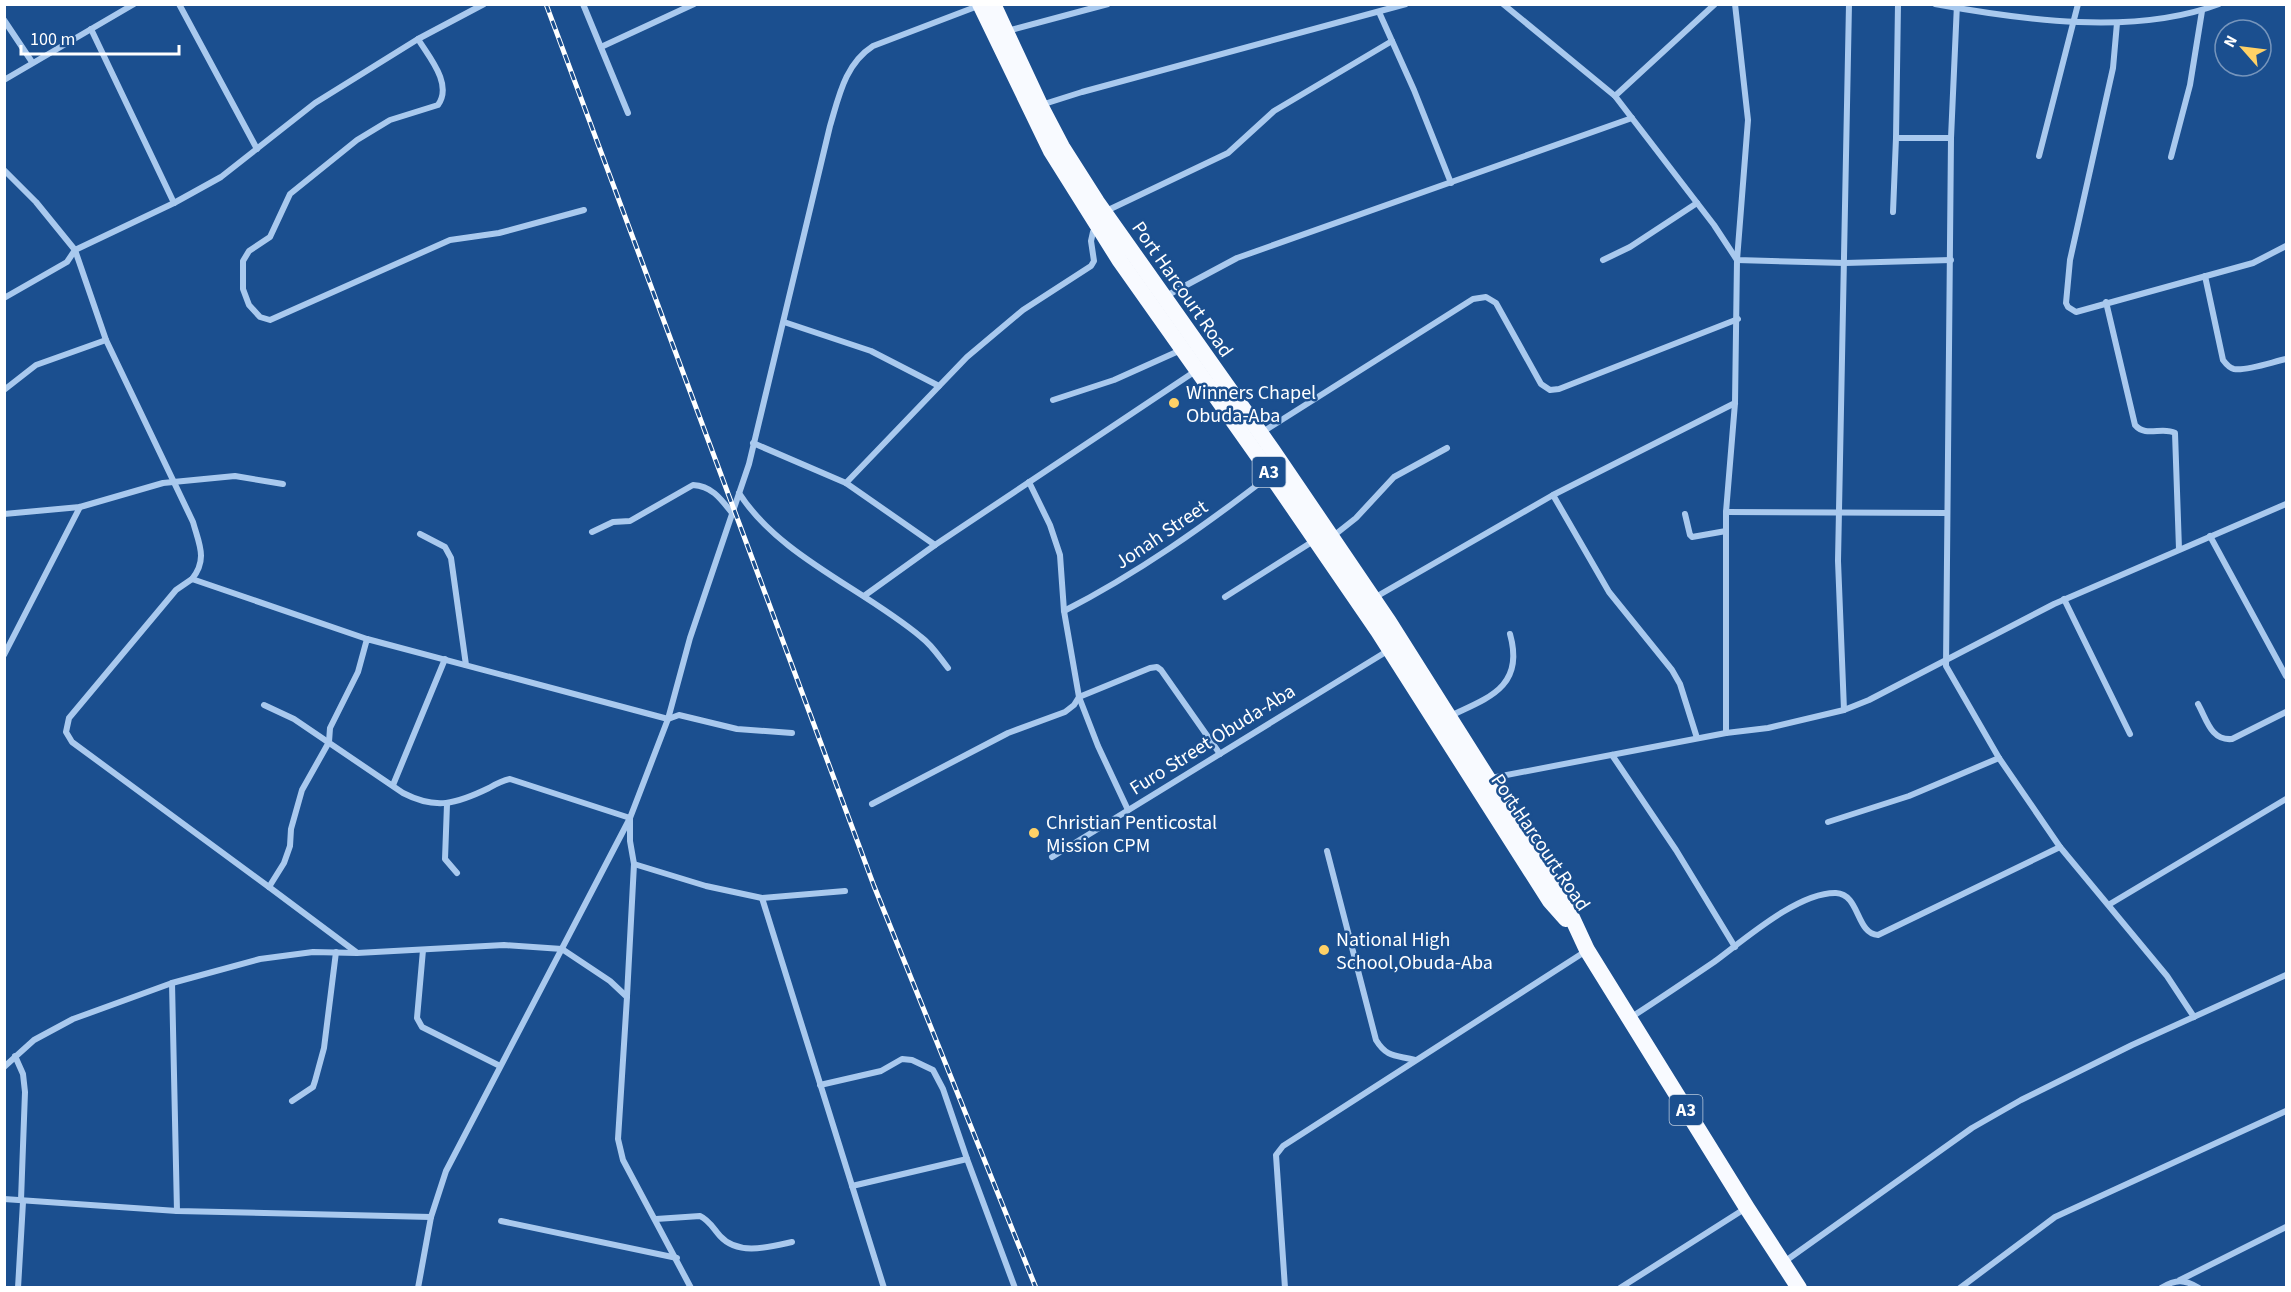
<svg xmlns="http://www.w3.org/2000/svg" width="2291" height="1292" font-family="'Source Sans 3',sans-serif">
<rect width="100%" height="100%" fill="#1b4f8f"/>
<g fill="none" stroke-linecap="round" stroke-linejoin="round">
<!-- minor -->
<g stroke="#a9c9ee" stroke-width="6">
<path d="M179,4L257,149"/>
<path d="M583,4L628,113"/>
<path d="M1503,4L1615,96L1714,225L1737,260L1735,403L1726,512V733"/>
<path d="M1735,4L1748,120L1737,260L1845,263L1951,260"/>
<path d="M1935,4C2022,20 2135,36 2219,4"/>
<path d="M1957,4L1951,138L1946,666L1999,758L2060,847L2167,976L2194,1017"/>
<path d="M1379,12L1414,90L1451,183"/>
<path d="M4,20L32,62"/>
<path d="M2117,23L2113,68L2070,260L2066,303L2068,307L2076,312L2253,263L2286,246"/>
<path d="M91,29L174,203"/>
<path d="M1007,31L1108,4"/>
<path d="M418,39C429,57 453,84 438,105L390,120L357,140L290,194L270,237L249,251L243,261V289L249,305L260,317L270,320L450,240L499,233L584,210"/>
<path d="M601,47L694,4"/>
<path d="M4,80L134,4"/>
<path d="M1615,96L1715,4"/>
<path d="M1041,105L1082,92L1406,4"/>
<path d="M1896,138H1951"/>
<path d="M2039,156L2078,4"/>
<path d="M2171,157L2190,85L2202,11"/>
<path d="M4,170L36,202L75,250L106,340L193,522C199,544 208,559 192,579"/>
<path d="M1104,212L1228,153L1274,111L1392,41"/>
<path d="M1893,212L1896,138L1898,4"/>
<path d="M1603,260L1630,247L1697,203"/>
<path d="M2205,276L2223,360C2226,364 2229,368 2234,369C2248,371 2272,362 2286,359"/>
<path d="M1166,296L1237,258L1632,118"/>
<path d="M4,298L67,262L75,250L174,203L221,177L315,103L418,39L484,4"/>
<path d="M2106,302L2135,425C2146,438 2162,426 2175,433L2179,549"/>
<path d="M784,322L871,351L939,386"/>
<path d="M4,390L36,365L106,340"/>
<path d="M1053,400L1114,380L1181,350"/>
<path d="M1261,433L1473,299L1486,297L1496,303L1541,384L1550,390L1559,389L1738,319"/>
<path d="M753,443L846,483L935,545"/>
<path d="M1029,482L1050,525L1060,555L1064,611L1079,697L1098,746L1128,810"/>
<path d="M846,483L967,357L1023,310L1091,266L1094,261L1091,241L1093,232L1099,228"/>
<path d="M739,493C779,556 864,589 921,637C932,645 940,658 948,668"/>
<path d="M1553,495L1609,592L1672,670L1680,684L1697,738"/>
<path d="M1726,512L1947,513"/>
<path d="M4,514L80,507L163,483L235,476L283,484"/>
<path d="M1685,514L1690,535L1692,537L1726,531"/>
<path d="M592,532L613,522L630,521L693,485C712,486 721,499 732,513"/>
<path d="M420,534L445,547L451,558L466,665"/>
<path d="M2210,536L2286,676"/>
<path d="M1332,537L1356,518L1394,477L1447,448"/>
<path d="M864,596L935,545L1197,370"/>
<path d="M1225,597L1315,540"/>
<path d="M1374,598L1553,495L1735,403"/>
<path d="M2064,599L2130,734"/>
<path d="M1064,611C1138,573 1203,527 1269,476"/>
<path d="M4,655L80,507"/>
<path d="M2198,704C2207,720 2211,741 2232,739L2286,712"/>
<path d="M264,705L294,719L403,793C436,810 456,804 489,788C496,784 501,781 510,779L630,818V841L634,864L627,996"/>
<path d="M1844,710L1838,561L1849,4"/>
<path d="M1450,716C1488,698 1525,687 1510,634"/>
<path d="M1612,755L1676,850L1735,947"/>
<path d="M1491,778L1726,733L1768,728L1844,710L1869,700L2054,604L2286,504"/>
<path d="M393,785L445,659"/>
<path d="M447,804L445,859L457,873"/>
<path d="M872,804L1008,733L1065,712L1074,705L1079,697L1150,668L1157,667L1161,670L1220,754"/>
<path d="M1828,822L1909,796L1999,758"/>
<path d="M1327,851L1376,1040C1387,1058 1396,1055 1415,1060"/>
<path d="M1052,857L1389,650"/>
<path d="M634,864L706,886L762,898L845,891"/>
<path d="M269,887L72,742L66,732L69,718L176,590L192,579L367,639"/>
<path d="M762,898L884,1288"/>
<path d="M2110,904L2286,799"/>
<path d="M423,950L417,1018L422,1027L500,1066"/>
<path d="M356,952L269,887L284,863L290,846L291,829L302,790L329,742L330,728L358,672L367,639L668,719L679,715L737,729L792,733"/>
<path d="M172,983L177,1211"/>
<path d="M1630,1018C1658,1000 1686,981 1714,962C1744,940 1798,892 1836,893C1860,894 1856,934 1878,935L2060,847"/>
<path d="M15,1056L23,1074L25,1092L21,1200"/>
<path d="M4,1067L34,1040L73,1019L172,983L260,959L313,952L357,953L504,945L562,949L610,981L627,997L618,1139L623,1160L691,1288"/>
<path d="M820,1085L881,1071L902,1059L912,1060L933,1070L943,1089L967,1159L1015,1288"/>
<path d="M292,1101L313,1087L315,1081L324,1048L336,952"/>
<path d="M852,1186L967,1159"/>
<path d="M4,1199L177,1211L431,1217"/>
<path d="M656,1219L700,1216C709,1220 713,1228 720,1236C738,1256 769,1247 792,1242"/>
<path d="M501,1221L677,1258"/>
<path d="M1784,1262L1972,1128L2021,1100L2132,1045L2286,975"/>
<path d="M2180,1280L2286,1227"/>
<path d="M18,1288L23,1202"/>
<path d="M418,1288L431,1217L446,1171L630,818L668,719L690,638L749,464L830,126C839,96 845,64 873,46L978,6"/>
<path d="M1285,1288L1276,1155L1283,1146L1586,951"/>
<path d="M1620,1288L1746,1208"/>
<path d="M1960,1288L2055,1217L2286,1111"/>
<path d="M2161,1288C2176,1279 2184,1279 2199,1288"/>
</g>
<!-- trunk -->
<g stroke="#f8faff" stroke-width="16">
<path d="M980,4L1051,151L1120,261L1260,459L1378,631L1550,901L1566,919"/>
<path d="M993,4L1040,105L1062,147L1097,202L1273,451L1389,622L1562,896L1587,950L1747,1208L1799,1288"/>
</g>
<defs>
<path id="rail" d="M546,4L874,886L1036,1288"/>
</defs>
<!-- rail casing -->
<use href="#rail" stroke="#fff" stroke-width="5"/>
<!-- rail -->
<use href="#rail" stroke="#1b4f8f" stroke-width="3" stroke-dasharray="9" stroke-linecap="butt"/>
</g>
<!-- markers -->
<g fill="#ffd166" stroke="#1b4f8f" stroke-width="2">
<circle cx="1174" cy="403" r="6"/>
<circle cx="1034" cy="833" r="6"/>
<circle cx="1324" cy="950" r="6"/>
</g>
<g text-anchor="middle" stroke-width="5" stroke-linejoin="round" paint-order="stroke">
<!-- shield labels -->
<g fill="#1b4f8f" stroke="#bbcadd" stroke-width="1.5">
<rect x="1252.5" y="457" width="33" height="30" rx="4.5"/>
<rect x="1669.5" y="1095" width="33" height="30" rx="4.5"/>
</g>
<g font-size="18" font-weight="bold" fill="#fff">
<text x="1269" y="478">A3</text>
<text x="1686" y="1116">A3</text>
</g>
<!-- street labels -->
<g font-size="20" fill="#fff" stroke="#1b4f8f">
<text transform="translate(1183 289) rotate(55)" y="7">Port Harcourt Road</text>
<text transform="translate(1161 534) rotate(-34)" y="7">Jonah Street</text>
<text transform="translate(1212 739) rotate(-32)" y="7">Furo Street Obuda-Aba</text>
<text transform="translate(1541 842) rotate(56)" y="7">Port Harcourt Road</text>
</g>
<!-- poi labels -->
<g font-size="20" fill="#fff" stroke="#1b4f8f" text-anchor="start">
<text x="1186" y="399">Winners Chapel<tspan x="1186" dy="23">Obuda-Aba</tspan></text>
<text x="1046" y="829">Christian Penticostal<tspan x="1046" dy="23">Mission CPM</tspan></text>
<text x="1336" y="946">National High<tspan x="1336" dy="23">School,Obuda-Aba</tspan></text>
</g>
</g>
<!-- border -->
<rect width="2291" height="1292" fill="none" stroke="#ffffff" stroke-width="12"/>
<!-- north arrow -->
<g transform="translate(2243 48) rotate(298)"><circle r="28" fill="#1b4f8f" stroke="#7695bc" stroke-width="1.5"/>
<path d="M0-4.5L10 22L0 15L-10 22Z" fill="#ffd166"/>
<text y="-9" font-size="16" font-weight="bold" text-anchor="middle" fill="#ffffff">N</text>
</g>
<!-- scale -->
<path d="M21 45v9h158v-9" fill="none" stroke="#ffffff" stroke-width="3"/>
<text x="30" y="45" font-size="18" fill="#ffffff" stroke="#1b4f8f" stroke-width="4.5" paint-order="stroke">100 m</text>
</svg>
